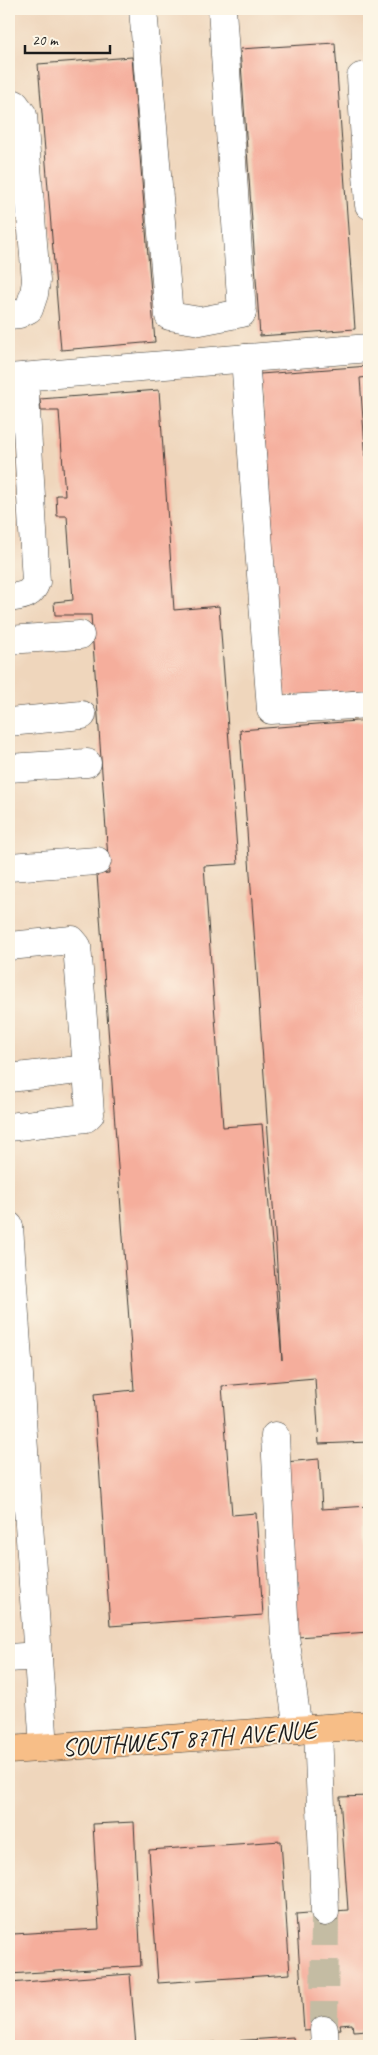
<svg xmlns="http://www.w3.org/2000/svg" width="378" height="2055" font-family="Caveat,sans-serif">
<rect width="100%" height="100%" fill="#fcf5e5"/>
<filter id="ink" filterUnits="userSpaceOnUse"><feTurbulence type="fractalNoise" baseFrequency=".02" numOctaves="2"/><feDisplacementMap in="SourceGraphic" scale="10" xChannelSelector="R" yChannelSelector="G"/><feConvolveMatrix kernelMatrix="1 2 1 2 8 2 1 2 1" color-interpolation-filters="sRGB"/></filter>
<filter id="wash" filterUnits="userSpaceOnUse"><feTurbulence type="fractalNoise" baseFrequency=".0096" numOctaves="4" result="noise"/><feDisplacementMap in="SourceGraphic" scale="20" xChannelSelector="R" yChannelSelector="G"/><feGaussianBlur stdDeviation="1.12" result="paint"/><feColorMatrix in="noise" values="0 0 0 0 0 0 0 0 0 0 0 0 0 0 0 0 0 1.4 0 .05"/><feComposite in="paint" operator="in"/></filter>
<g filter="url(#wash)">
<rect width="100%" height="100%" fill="#eee4c5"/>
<!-- built -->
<rect fill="#efd6bc" x="9" y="9" width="360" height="2037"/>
<g id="blocks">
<!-- building -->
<g fill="#f5ae9c">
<path d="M335,43L355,329L260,336L240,49Z"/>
<path d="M132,57L155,342L61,350L38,64Z"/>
<path d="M369,366V377L360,378L369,503V690L283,696L260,374Z"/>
<path d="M159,390L174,610L219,606L238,864L204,866L223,1127L262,1124L282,1360L276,1248L240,730L369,720V1442L319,1444L315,1378L222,1386L232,1515L256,1513L263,1615L110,1626L94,1394L134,1390L97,874L109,873L91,615H55L54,602L73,600L67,516H57L56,495H65L59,411H41L40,399Z"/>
<path d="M319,1459L322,1509L369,1506V1632L297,1637L285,1462Z"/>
<path d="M369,1796V2030L353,2031L352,2024L340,2025L341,2029L304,2031L296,1914L348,1910L340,1797Z"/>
<path d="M134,1822L141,1966L9,1974V1884H10L13,1934L99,1929L93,1824Z"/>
<path d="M281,1841L290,1974L158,1983L149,1850Z"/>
<path d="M130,1974L136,2046H9V1983Z"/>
<path d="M293,2037L294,2046H173V2045Z"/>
</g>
</g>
</g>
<g filter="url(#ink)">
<use href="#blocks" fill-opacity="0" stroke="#3c3a35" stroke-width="1"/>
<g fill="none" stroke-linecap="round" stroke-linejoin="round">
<!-- minor-tunnel -->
<path stroke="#c4bca3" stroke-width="28" stroke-dasharray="28 14" stroke-linecap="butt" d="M324,2030L325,1912"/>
<defs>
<g id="minor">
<path d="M143,9L169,316L200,321L242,313L222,9"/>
<path d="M369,77H361L369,205"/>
<path d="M9,102L15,104L23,115L36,281L34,294L29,309L19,314L9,315"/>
<path d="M245,358L271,710L369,704"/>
<path d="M9,378L369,348"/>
<path d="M9,598C22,596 31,596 36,582L24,377"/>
<path d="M9,640L80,635"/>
<path d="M9,722L82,715"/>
<path d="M9,768L87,763"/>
<path d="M9,867L97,861"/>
<path d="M9,946L72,940L77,946L87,1069L9,1078"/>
<path d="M9,1127L86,1118L90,1114L87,1069"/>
<path d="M9,1226L44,1748"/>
<path d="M275,1436L285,1636L298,1730"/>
<path d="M9,1658L38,1656"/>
<path d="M318,1729L325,1912"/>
<path d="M324,2030L325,2046"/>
</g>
<path id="major" d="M9,1750L369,1725"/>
</defs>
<!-- minor casing -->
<use href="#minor" stroke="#3c3a35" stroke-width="29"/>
<!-- major casing -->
<use href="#major" stroke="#3c3a35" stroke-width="29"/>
<!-- minor -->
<use href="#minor" stroke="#fff" stroke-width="28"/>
<!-- major -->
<use href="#major" stroke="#f7be87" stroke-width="28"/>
</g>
</g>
<g text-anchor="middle" stroke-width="4" stroke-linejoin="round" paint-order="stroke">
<!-- street labels -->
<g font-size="25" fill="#1c1c1c" stroke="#fcf5e5">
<text transform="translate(189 1738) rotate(-4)" y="9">SOUTHWEST 87TH AVENUE</text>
</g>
</g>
<!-- margin -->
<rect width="378" height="2055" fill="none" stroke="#fcf5e5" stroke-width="30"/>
<!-- scale -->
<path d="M25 45v8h85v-8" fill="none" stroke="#1c1c1c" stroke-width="2.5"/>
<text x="32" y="45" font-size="15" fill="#1c1c1c" stroke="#fcf5e5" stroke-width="4" paint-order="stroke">20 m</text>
</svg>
